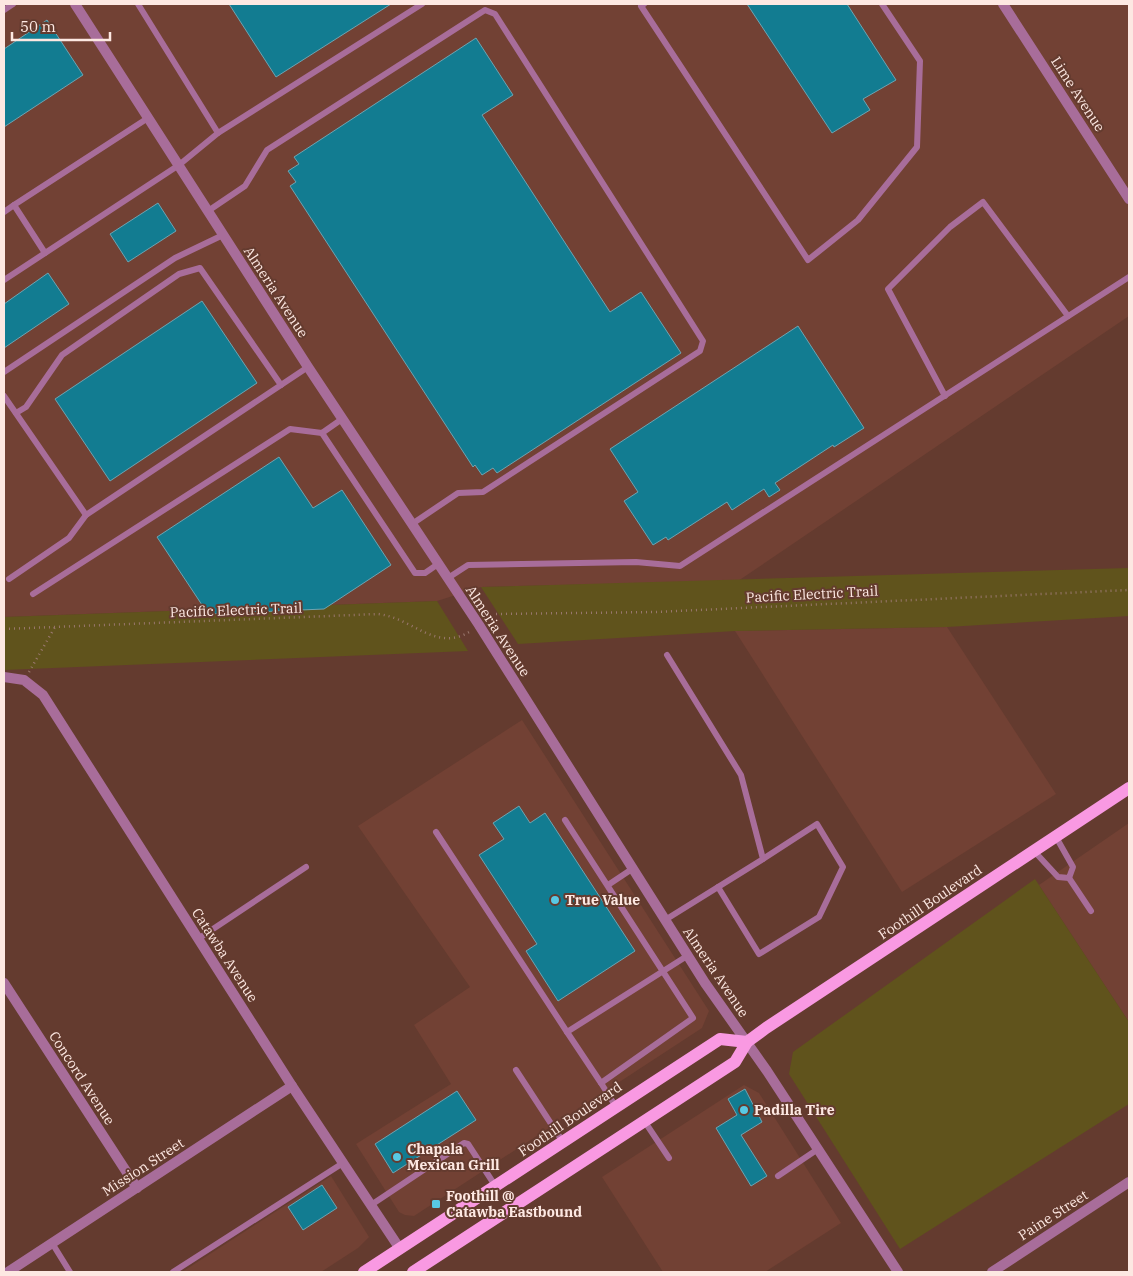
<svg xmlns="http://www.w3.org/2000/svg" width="1133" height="1276" font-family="'IBM Plex Serif',serif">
<rect width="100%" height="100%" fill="#643b2f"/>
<!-- built -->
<g fill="#724134">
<path d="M4,4H1129V316L738,581L481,587L437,601L4,617Z"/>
<path d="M947,627L1056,794L902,892L735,631Z"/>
<path d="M522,720L709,1011L702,1028L414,1216L405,1215L399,1212L356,1144L451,1084L414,1025L470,987L358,826Z"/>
<path d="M1129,823V1022L1039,885Z"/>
<path d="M744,1085L759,1093L841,1223L765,1272H663L602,1177Z"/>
<path d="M331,1176L369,1237L358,1248L321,1272H182Z"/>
</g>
<!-- green -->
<g fill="#60531c">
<path d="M1129,568V616L947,627L735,631L518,644L481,587Z"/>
<path d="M437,601L468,651L4,670V617Z"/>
<path d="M1035,879L1129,1022V1104L900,1249L789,1074L793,1052Z"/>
</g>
<!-- building -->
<g fill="#127c91" stroke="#6da4b2">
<path d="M229,4H391L276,77Z"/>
<path d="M747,4H847L896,80L863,99L870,110L832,133Z"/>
<path d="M47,20L83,75L4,127V49Z"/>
<path d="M476,38L513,95L482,115L610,312L641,292L681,353L497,473L493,468L482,475L475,465L473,467L290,186L296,182L288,171L299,164L294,157Z"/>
<path d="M158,203L176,231L128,262L110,234Z"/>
<path d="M48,273L69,304L4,348V304Z"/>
<path d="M202,301L257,383L110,481L55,399Z"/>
<path d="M798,326L864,428L834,447L833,445L775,483L780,490L769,497L764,489L732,510L727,502L668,540L666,537L653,545L624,501L638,492L610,449Z"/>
<path d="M279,457L313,508L342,490L391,565L324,609L208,614L157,537Z"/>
<path d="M519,806L530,823L545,813L635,951L558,1001L526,951L537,944L479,855L504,839L493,823Z"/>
<path d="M745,1089L762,1122L741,1135L767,1176L751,1186L716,1128L737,1115L728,1099Z"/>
<path d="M457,1091L476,1120L393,1173L375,1144Z"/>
<path d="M322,1185L337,1208L303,1230L288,1207Z"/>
</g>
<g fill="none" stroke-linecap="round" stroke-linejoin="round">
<!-- path -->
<g stroke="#99776d" stroke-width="2.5" stroke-dasharray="1 4" stroke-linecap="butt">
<path d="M488,620L496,614L656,612L1129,590"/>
<path d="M4,629L378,614C414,618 435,653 471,631"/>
<path d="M29,672L55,627"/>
</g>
<!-- service -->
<g stroke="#a86d9a" stroke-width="6">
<path d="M138,4L218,133L422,4"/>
<path d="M644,4L641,6L808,260L858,220L917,147L920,61L882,4"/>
<path d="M4,10L13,4"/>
<path d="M208,211L245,186L267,150L485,10L495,14L703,341L700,351L483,492L458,493L412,524"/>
<path d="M4,212L14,205"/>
<path d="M45,253L14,205L148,118"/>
<path d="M4,280L179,165L218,133"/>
<path d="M4,372L175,258L223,235"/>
<path d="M4,396L86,515"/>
<path d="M945,396L888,289L950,227L983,202L1068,316"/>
<path d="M16,413L26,407L62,355L179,274L200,268L281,385"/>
<path d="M322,433L415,573H425L438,564"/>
<path d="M448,578L468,565L636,562L680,566L1129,277"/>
<path d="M9,579L69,538L86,515L308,367"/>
<path d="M33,594L290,429L322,433L342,419"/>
<path d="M565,820L693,1018L601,1083L616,1107"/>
<path d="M436,832L567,1032"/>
<path d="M1034,851L1058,877L1069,878L1073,867L1056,837"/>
<path d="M1069,878L1091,911"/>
<path d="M608,885L632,869"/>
<path d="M718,887L759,954L819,917L843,867L817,824L763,859"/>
<path d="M665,920L763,859L741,775L667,655"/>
<path d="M198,939L306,867"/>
<path d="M516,1070L563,1142"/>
<path d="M601,1083L567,1032L687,956"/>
<path d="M645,1122L669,1158"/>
<path d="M778,1176L818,1149"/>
<path d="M371,1205L464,1143L468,1144L496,1187"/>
<path d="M52,1243L70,1272"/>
<path d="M173,1272L343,1163"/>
</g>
<!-- minor -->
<g stroke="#a86d9a" stroke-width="10">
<path d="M1003,4L1129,199"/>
<path d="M4,677L24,680L43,695L292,1086L400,1249"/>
<path d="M4,983L137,1188"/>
<path d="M8,1272L292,1086"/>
<path d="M992,1272L1129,1182"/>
</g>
<!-- tertiary -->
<path stroke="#a86d9a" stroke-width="10" d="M75,4L308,367L479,625L705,983L767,1071L898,1272"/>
<!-- primary -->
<g stroke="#f999e2" stroke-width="12">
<path d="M364,1272L720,1039L747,1042"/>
<path d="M413,1272L735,1062L747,1042L766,1028L1129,788"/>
</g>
</g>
<!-- markers -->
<g fill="#58c9e4" stroke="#643b2f" stroke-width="2">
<circle cx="555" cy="900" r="5"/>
<circle cx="744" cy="1110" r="5"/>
<circle cx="397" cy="1157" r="5"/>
<rect x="431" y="1199" width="10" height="10" rx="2.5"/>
</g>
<g text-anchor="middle" stroke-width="4" stroke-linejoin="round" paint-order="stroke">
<!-- street labels -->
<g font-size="14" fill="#fde8e2" stroke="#643b2f">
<text transform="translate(1078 94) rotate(57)" y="5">Lime Avenue</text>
<text transform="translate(276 292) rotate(57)" y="5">Almeria Avenue</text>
<text transform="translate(812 594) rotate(-3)" y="5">Pacific Electric Trail</text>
<text transform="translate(236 610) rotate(-2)" y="5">Pacific Electric Trail</text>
<text transform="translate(498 631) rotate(57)" y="5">Almeria Avenue</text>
<text transform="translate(930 902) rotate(-34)" y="5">Foothill Boulevard</text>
<text transform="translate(225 955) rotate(57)" y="5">Catawba Avenue</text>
<text transform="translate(716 972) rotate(56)" y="5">Almeria Avenue</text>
<text transform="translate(82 1078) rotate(57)" y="5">Concord Avenue</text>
<text transform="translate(570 1119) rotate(-34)" y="5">Foothill Boulevard</text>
<text transform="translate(143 1167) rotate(-33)" y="5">Mission Street</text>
<text transform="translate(1053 1215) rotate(-33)" y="5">Paine Street</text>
</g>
<!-- poi labels -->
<g font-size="14" font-weight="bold" fill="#fde8e2" stroke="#643b2f" text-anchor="start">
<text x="565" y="905">True Value</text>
<text x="754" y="1115">Padilla Tire</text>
<text x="407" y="1154">Chapala<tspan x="407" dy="16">Mexican Grill</tspan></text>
<text x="446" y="1201">Foothill @<tspan x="446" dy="16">Catawba Eastbound</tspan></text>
</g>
</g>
<!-- border -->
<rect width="1133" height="1276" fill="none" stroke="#fde8e2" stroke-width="10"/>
<!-- scale -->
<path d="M12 32v8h98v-8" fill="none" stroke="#fde8e2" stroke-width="2.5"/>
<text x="20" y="32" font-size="15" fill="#fde8e2" stroke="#643b2f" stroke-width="4" paint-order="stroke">50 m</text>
</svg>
